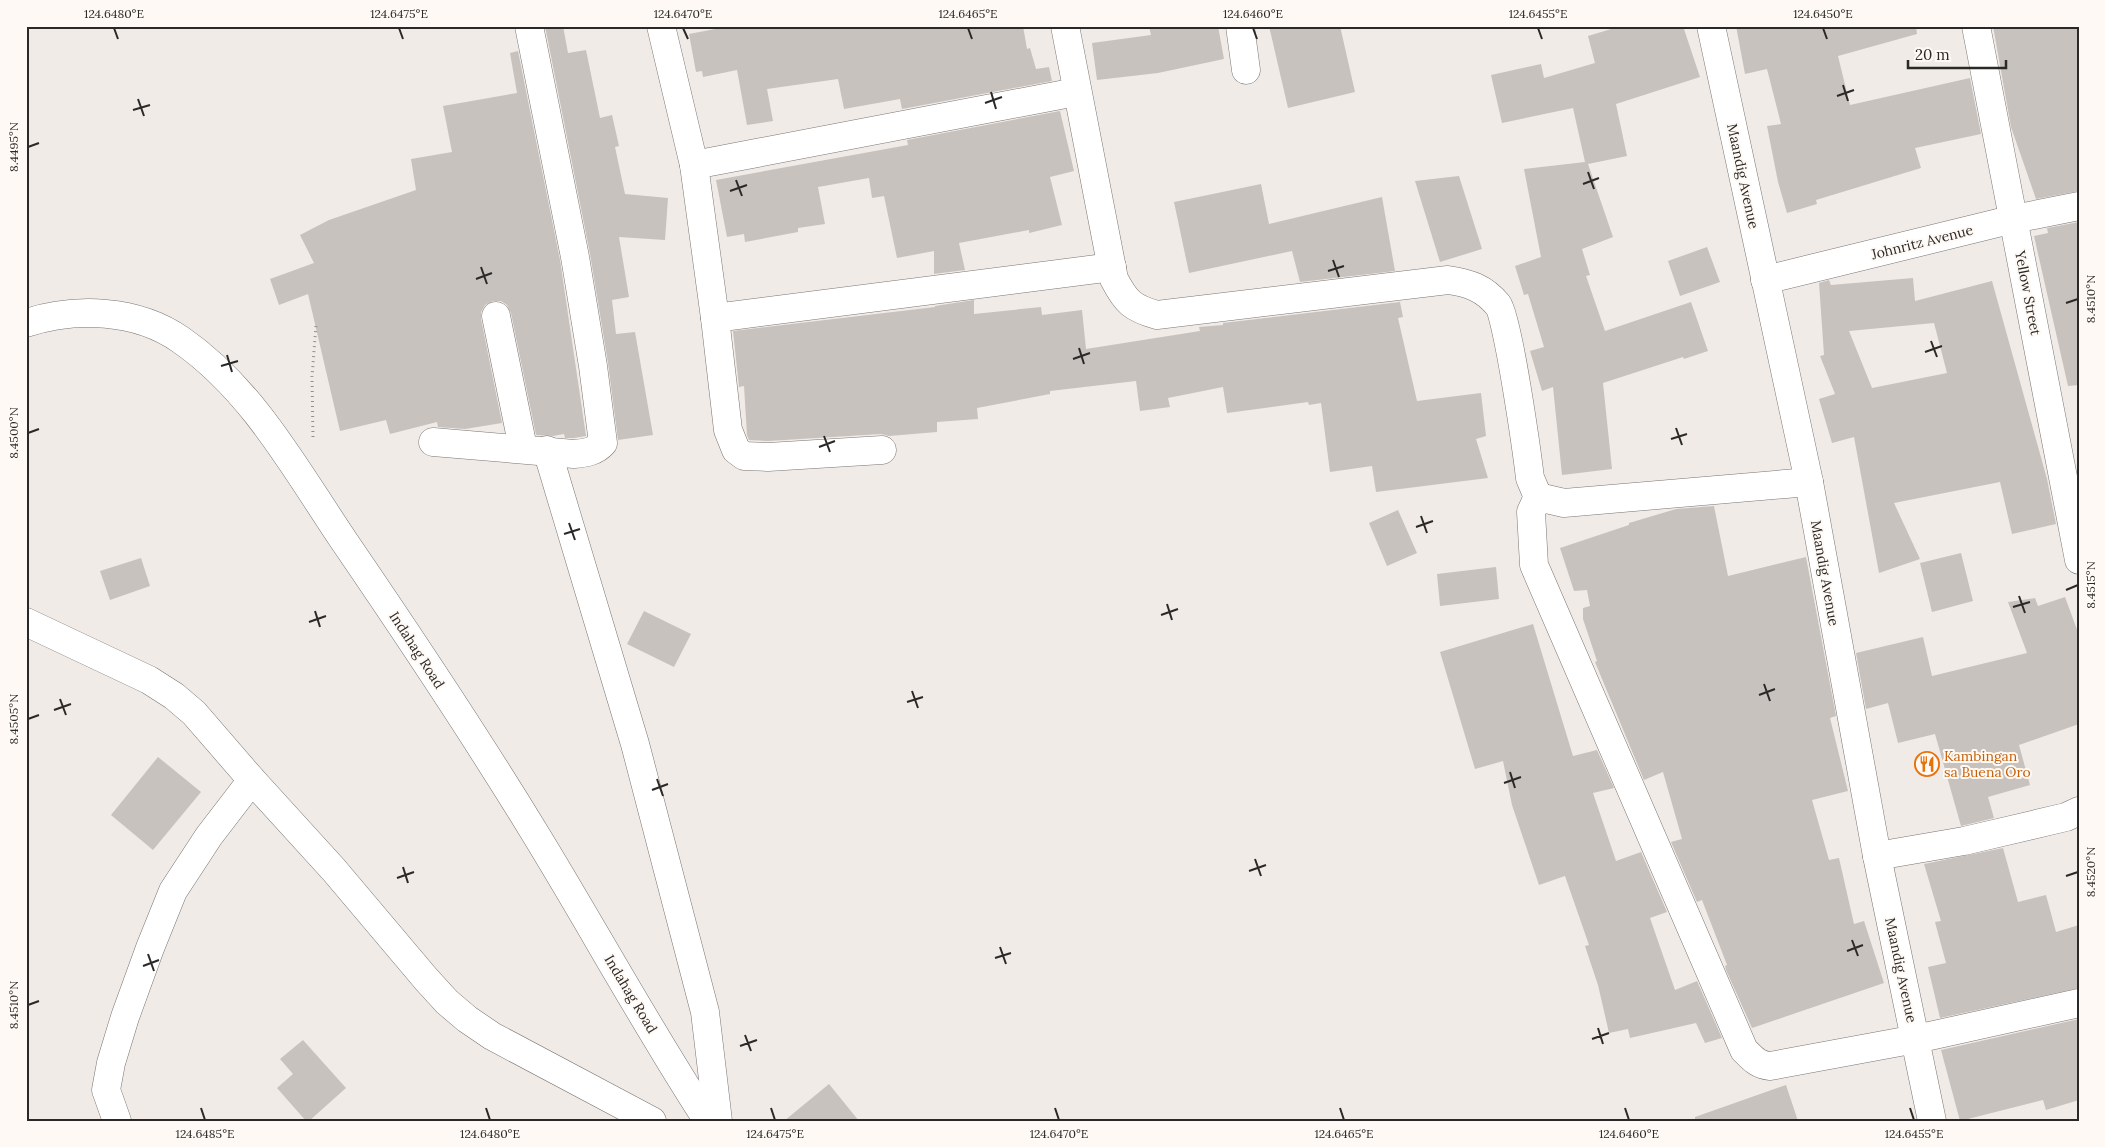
<svg xmlns="http://www.w3.org/2000/svg" width="2105" height="1147" font-family="Lora,serif">
<rect width="100%" height="100%" fill="#f1ebe7"/>
<!-- building -->
<g fill="#c7c2be" fill-rule="evenodd">
<path d="M545,26H563L568,53L586,50L600,118L612,115L619,146L615,147L625,194L668,198L665,240L619,237L629,297L612,300L616,334L635,332L653,435L618,440L608,363L590,254Z"/>
<path d="M731,26H1023L1027,49L1030,48L1036,69L1049,67L1052,81L902,109L900,99L844,109L838,79L767,89L773,121L747,125L737,70L703,77L702,71L696,72L689,34Z"/>
<path d="M1149,26H1218L1224,59L1158,73L1097,80L1092,43L1151,35Z"/>
<path d="M1269,26H1340L1355,92L1288,108Z"/>
<path d="M1621,26H1683L1700,77L1616,104L1627,156L1588,164L1613,237L1582,249L1590,275L1586,276L1605,331L1691,302L1708,351L1684,359L1683,357L1603,383L1612,469L1562,475L1553,387L1542,391L1530,351L1544,347L1528,294L1524,295L1515,266L1541,257L1524,169L1585,162L1573,108L1502,123L1491,75L1541,64L1544,78L1595,63L1588,36Z"/>
<path d="M1736,26H1916L1917,34L1838,56L1850,105L1970,78L1981,134L1915,148L1921,168L1816,200L1817,204L1787,213L1778,182L1767,126L1781,124L1767,69L1745,74Z"/>
<path d="M1993,26H2079V191L2036,199L2011,127Z"/>
<path d="M518,51L560,260L586,436L574,438H565L564,434L553,436L536,435L511,313L507,305L501,301H493L485,305L481,312V319L502,423L465,429L438,427L437,422L390,434L386,420L340,431L308,294L279,305L270,279L314,263L300,235L329,220L416,190L411,159L452,152L443,106L517,93L510,53Z"/>
<path d="M1060,111L1074,171L1050,177L1062,225L1029,233V230L959,243L965,270L934,274V251L897,258L884,196L872,198L869,178L818,187L825,224L798,228V232L745,242L744,234L727,237L716,180L908,145L907,140Z"/>
<path d="M1459,176L1482,249L1440,262L1415,181Z"/>
<path d="M1261,184L1269,224L1382,197L1395,271L1300,282L1292,251L1189,273L1174,202Z"/>
<path d="M2079,222V385L2068,386L2034,236L2048,233L2047,228Z"/>
<path d="M1707,247L1720,282L1680,296L1668,261Z"/>
<path d="M1913,278L1915,301L1992,281L2047,479L2056,524L2012,534L2000,482L1894,503L1920,559L1879,573L1854,437L1832,443L1819,399L1835,394L1820,356L1824,355L1819,283L1829,280L1831,285ZM1934,323L1947,373L1872,388L1849,331Z"/>
<path d="M974,300V314L1041,307L1042,315L1082,310L1086,349L1200,331L1199,327L1223,325V323L1400,302L1403,317L1398,318L1417,401L1481,393L1486,436L1476,439L1488,478L1376,492L1372,466L1330,472L1321,403L1309,405L1308,402L1227,413L1223,387L1168,398L1170,407L1140,411L1136,381L1050,391V394L977,408L978,419L937,422V432L889,436L881,434L768,441L749,440L747,435L744,386L739,387L733,331L935,307V306Z"/>
<path d="M1714,506L1728,576L1806,557L1836,716L1830,718L1848,791L1812,800L1829,860L1839,858L1854,924L1864,921L1884,983L1752,1028L1726,970L1725,966L1727,965L1702,900L1697,902L1671,842L1682,839L1663,772L1644,780L1595,662L1597,661L1583,619V608L1590,606L1587,590L1574,591L1560,548L1629,525V523L1676,509Z"/>
<path d="M1398,510L1417,553L1387,566L1369,523Z"/>
<path d="M1961,553L1973,601L1932,612L1920,563Z"/>
<path d="M141,558L150,586L110,600L100,571Z"/>
<path d="M1496,567L1499,599L1440,606L1437,574Z"/>
<path d="M2065,597L2079,635V724L2019,745L2030,785L1988,797L1994,818L1961,826L1935,734L1898,743L1888,703L1866,709L1856,653L1923,637L1932,676L2027,653L2008,602L2035,598L2038,606Z"/>
<path d="M644,611L691,634L674,667L627,644Z"/>
<path d="M1533,624L1573,756L1597,750L1614,788L1593,793L1616,861L1641,852L1667,912L1650,918L1675,990L1697,981L1722,1038L1705,1043L1696,1023L1630,1038L1628,1029L1609,1033L1598,985L1585,946L1589,945L1565,876L1539,885L1512,805L1503,761L1475,769L1440,652Z"/>
<path d="M158,757L201,792L153,850L111,815Z"/>
<path d="M2003,848L2018,902L2046,895L2056,932L2079,925V988L1940,1018L1928,967L1946,963L1935,922L1941,921L1924,864Z"/>
<path d="M2079,1019V1100L2046,1110L2043,1100L1960,1121L1941,1050Z"/>
<path d="M303,1040L346,1088L309,1121H306L277,1088L293,1074L280,1059Z"/>
<path d="M829,1084L859,1121H784Z"/>
<path d="M1786,1085L1798,1121H1695V1117Z"/>
</g>
<g fill="none" stroke-linecap="round" stroke-linejoin="round">
<defs>
<g id="street">
<path d="M661,26L694,165L715,318L728,430L736,450L744,456L768,457L882,450"/>
<path d="M1065,26L1114,279C1126,302 1132,308 1157,315L1448,280C1469,283 1484,288 1498,305C1508,318 1527,453 1530,478L1538,497L1564,503L1809,482"/>
<path d="M1240,26L1246,70"/>
<path d="M1976,26L2079,560"/>
<path d="M694,165L1076,92"/>
<path d="M1765,280L2014,219L2079,206"/>
<path d="M496,316L523,448"/>
<path d="M715,318L1112,267"/>
<path d="M433,442L574,454C585,453 595,452 603,443L593,366L575,257L529,26"/>
<path d="M547,450L635,744L705,1012L718,1121"/>
<path d="M1538,497L1531,512L1534,565L1744,1050C1753,1059 1758,1065 1770,1066L1916,1039L2079,1003"/>
<path d="M26,622L149,680L174,696L194,713L252,780L334,870L426,979L447,1002L467,1019L492,1036L652,1121"/>
<path d="M1877,856L1964,841L2066,817L2079,811"/>
<path d="M117,1121L106,1090L111,1063L125,1017L150,948L173,891L209,836L252,780"/>
</g>
<g id="secondary">
<path d="M1711,26L1809,482L1877,856L1932,1121"/>
<path d="M26,323C76,307 137,309 181,340C253,390 296,470 344,541C409,636 473,732 533,830C592,926 646,1026 708,1121"/>
</g>
</defs>
<!-- street casing -->
<use href="#street" stroke="#7a7572" stroke-width="29"/>
<!-- secondary casing -->
<use href="#secondary" stroke="#7a7572" stroke-width="29"/>
<!-- path -->
<path stroke="#928e8b" stroke-width="3" stroke-dasharray="1 4" stroke-linecap="butt" d="M313,437L312,377L316,325"/>
<!-- street -->
<use href="#street" stroke="#fff" stroke-width="28"/>
<!-- secondary -->
<use href="#secondary" stroke="#fff" stroke-width="28"/>
</g>
<!-- ticks -->
<path fill="none" stroke="#2b2927" stroke-width="2" d="M114,28L118,39M399,28L403,39M683,28L688,39M968,28L972,39M1253,28L1257,39M1538,28L1542,39M1823,28L1827,39M1843,85L1848,101M991,92L996,109M1837,96L1854,90M138,99L144,116M985,103L1002,97M133,110L150,105M28,147L39,143M1588,172L1594,189M736,180L742,196M1583,184L1599,178M730,191L747,185M1333,260L1339,277M481,267L487,284M1328,271L1344,266M476,279L492,273M2066,303L2078,299M1931,341L1937,357M1079,348L1084,364M1925,352L1942,346M227,355L232,372M1073,359L1090,353M221,366L238,361M1676,428L1682,445M28,433L39,429M824,436L830,452M1671,439L1687,434M819,447L835,441M1421,516L1427,533M569,523L575,540M1416,527L1433,521M564,534L580,529M2066,590L2078,585M2019,596L2025,613M1167,604L1172,620M2013,607L2030,602M315,611L320,627M1161,615L1178,609M309,622L326,616M1764,684L1770,701M912,691L918,708M1759,695L1775,689M60,699L66,715M907,702L923,697M54,710L71,704M28,719L39,715M1510,772L1515,788M657,779L663,796M1504,783L1521,777M652,790L668,784M1255,859L1261,876M403,867L408,883M1249,871L1266,865M2066,876L2078,872M397,878L414,872M1852,940L1858,956M1000,947L1006,964M1847,951L1863,945M148,954L154,971M995,958L1011,953M143,966L159,960M28,1005L39,1001M1598,1028L1603,1044M745,1035L751,1051M1592,1039L1609,1033M740,1046L757,1040M201,1108L205,1120M486,1108L490,1120M771,1108L775,1120M1055,1108L1059,1120M1340,1108L1344,1120M1625,1108L1629,1120M1910,1108L1914,1120"/>
<!-- icons -->
<defs>
<symbol id="restaurant-ring" viewBox="-11 -11 22 22"><circle r="9.5" fill="#fef9f4" stroke="#e8710a" stroke-width="1.5"/><path d="M-5-6h1v4h1v-4h1v4h1v-4h1v5L-1.5 .5V6h-2V.5L-5-1ZM5-6V6H3V1.5H1.5Q1.5-4 5-6Z" fill="#e8710a"/></symbol>
</defs>
<g fill-rule="evenodd">
<use href="#restaurant-ring" x="1913" y="750" width="28" height="28"/>
</g>
<g text-anchor="middle" stroke-width="4" stroke-linejoin="round" paint-order="stroke">
<!-- street labels -->
<g font-size="14" fill="#2b2927" stroke="#fef9f4">
<text transform="translate(1743 176) rotate(78)" y="5">Maandig Avenue</text>
<text transform="translate(1922 242) rotate(-14)" y="5">Johnritz Avenue</text>
<text transform="translate(2028 293) rotate(79)" y="5">Yellow Street</text>
<text transform="translate(1825 573) rotate(80)" y="5">Maandig Avenue</text>
<text transform="translate(417 650) rotate(57)" y="5">Indahag Road</text>
<text transform="translate(1901 970) rotate(78)" y="5">Maandig Avenue</text>
<text transform="translate(631 994) rotate(59)" y="5">Indahag Road</text>
</g>
<!-- food labels -->
<g font-size="14" fill="#c56008" stroke="#fef9f4" text-anchor="start">
<text x="1944" y="761">Kambingan<tspan x="1944" dy="16">sa Buena Oro</tspan></text>
</g>
</g>
<!-- border -->
<rect width="2105" height="1147" fill="none" stroke="#fef9f4" stroke-width="55"/>
<!-- scale -->
<path d="M1908 60v8h98v-8" fill="none" stroke="#2b2927" stroke-width="2.5"/>
<text x="1915" y="60" font-size="15" fill="#2b2927" stroke="#fef9f4" stroke-width="4" paint-order="stroke">20 m</text>
<rect x="28" y="28" width="2050" height="1092" fill="none" stroke="#2b2927" stroke-width="2"/>
<g font-size="12" text-anchor="middle" fill="#2b2927">
<text x="114" y="18">124.6480°E</text>
<text x="399" y="18">124.6475°E</text>
<text x="683" y="18">124.6470°E</text>
<text x="968" y="18">124.6465°E</text>
<text x="1253" y="18">124.6460°E</text>
<text x="1538" y="18">124.6455°E</text>
<text x="1823" y="18">124.6450°E</text>
<text transform="translate(14 147) rotate(-90)" y="4">8.4495°N</text>
<text transform="translate(2091 299) rotate(-90)" y="4">8.4510°N</text>
<text transform="translate(14 433) rotate(-90)" y="4">8.4500°N</text>
<text transform="translate(2091 585) rotate(-90)" y="4">8.4515°N</text>
<text transform="translate(14 719) rotate(-90)" y="4">8.4505°N</text>
<text transform="translate(2091 872) rotate(-90)" y="4">8.4520°N</text>
<text transform="translate(14 1005) rotate(-90)" y="4">8.4510°N</text>
<text x="205" y="1138">124.6485°E</text>
<text x="490" y="1138">124.6480°E</text>
<text x="775" y="1138">124.6475°E</text>
<text x="1059" y="1138">124.6470°E</text>
<text x="1344" y="1138">124.6465°E</text>
<text x="1629" y="1138">124.6460°E</text>
<text x="1914" y="1138">124.6455°E</text>
</g>
</svg>
